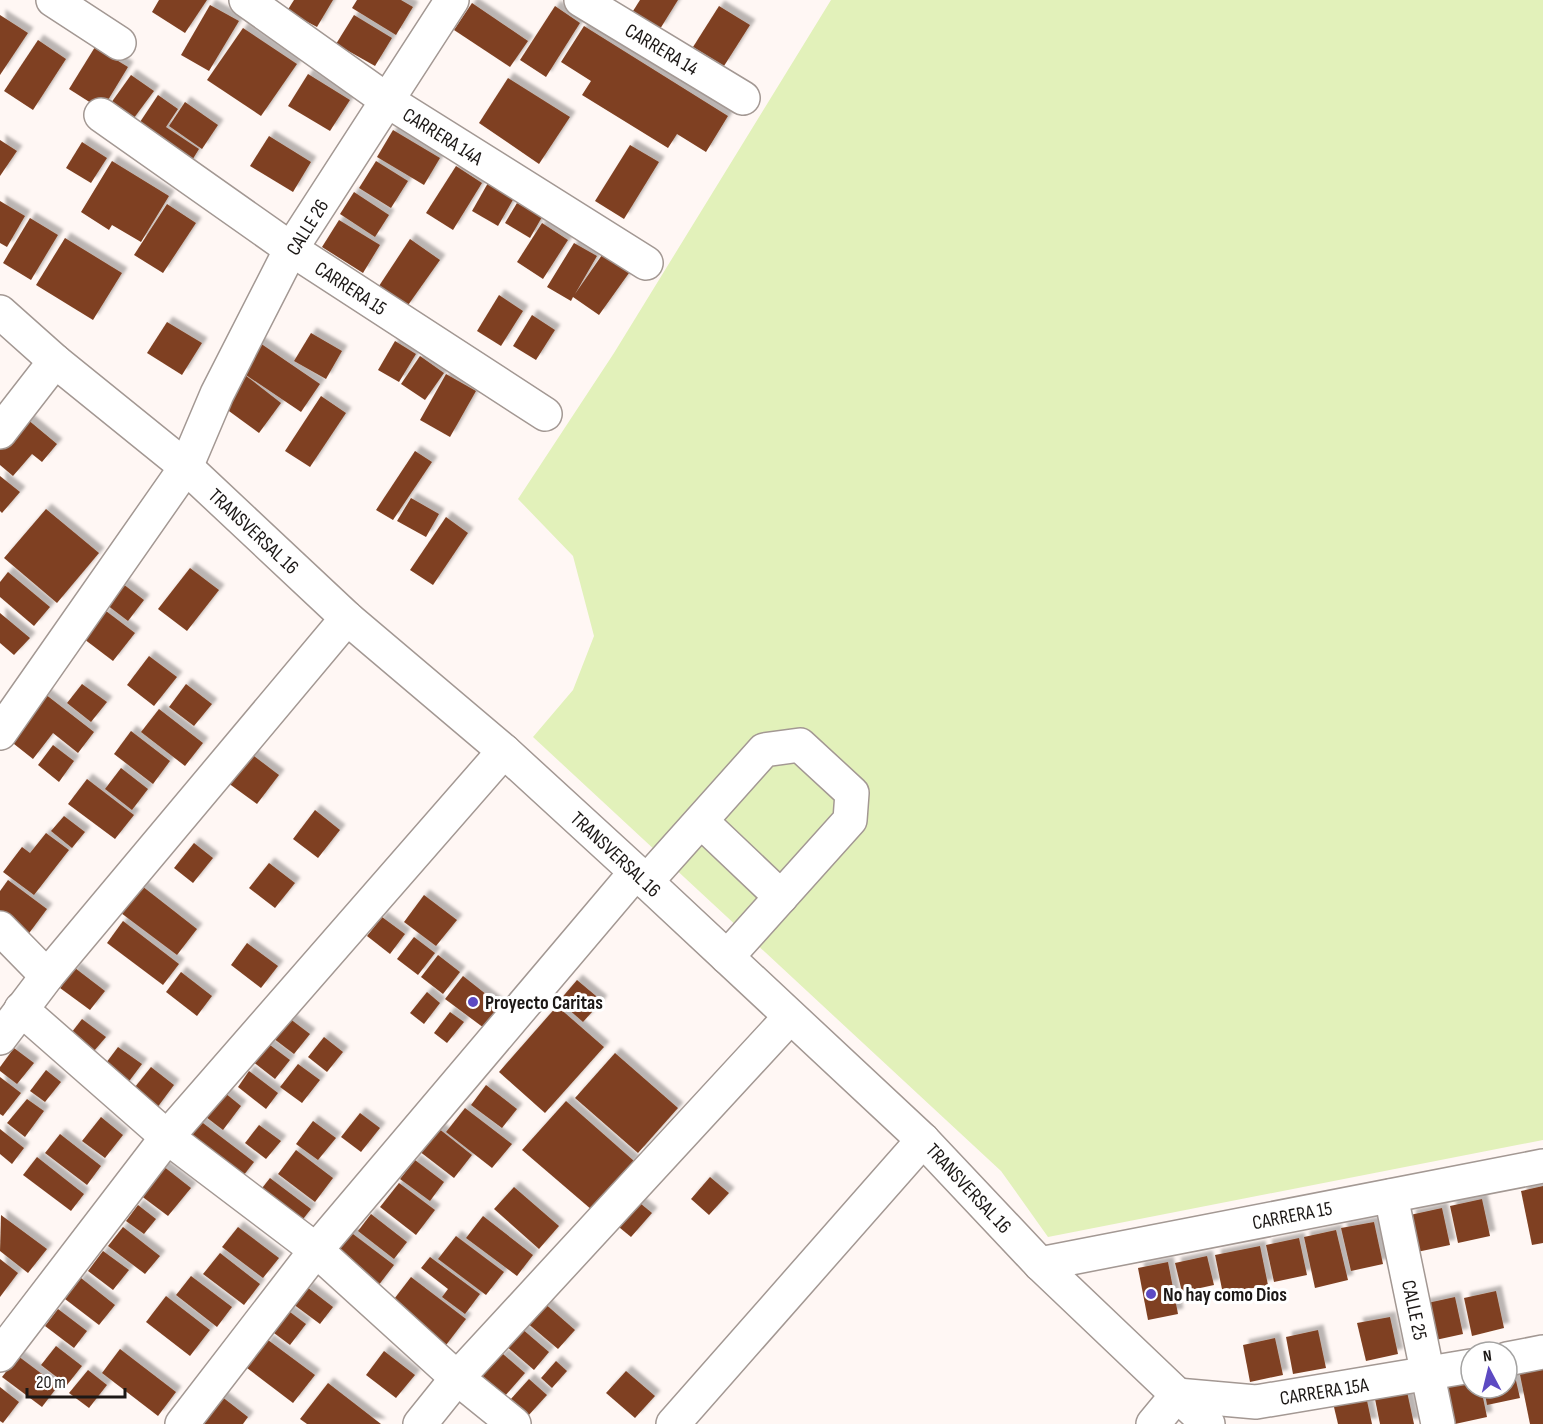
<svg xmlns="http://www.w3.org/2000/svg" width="1543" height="1424" font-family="'Sofia Sans Condensed',sans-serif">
<defs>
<filter id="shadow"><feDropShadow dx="5.5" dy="-5.5" stdDeviation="1.5" flood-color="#0004"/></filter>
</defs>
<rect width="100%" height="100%" fill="#fff7f4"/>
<!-- green -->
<path fill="#e2f1ba" d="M831,0H1543V1140L1048,1237L1001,1171L533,737L573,690L594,636L573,556L518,499L614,353Z"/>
<!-- building -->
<g fill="#7f4122" filter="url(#shadow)">
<path d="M159,0H207L185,33L152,12Z"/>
<path d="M294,0H333L317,27L287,11Z"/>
<path d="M357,0H401L413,7L396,35L352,8Z"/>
<path d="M640,0H678L660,29L633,11Z"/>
<path d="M472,3L528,41L510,67L454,30Z"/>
<path d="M210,5L239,21L209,71L181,55Z"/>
<path d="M555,6L580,23L546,77L520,60Z"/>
<path d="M719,6L750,25L724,66L693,47Z"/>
<path d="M0,15L28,33L0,75Z"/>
<path d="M354,15L392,38L375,66L336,44Z"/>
<path d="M584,26L728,116L706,152L677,134L668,148L582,95L591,81L561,62Z"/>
<path d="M243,28L297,64L261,116L207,80Z"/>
<path d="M38,40L66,59L33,110L4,91Z"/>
<path d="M95,47L128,67L102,110L69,89Z"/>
<path d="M308,74L350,100L330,131L288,106Z"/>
<path d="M131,75L154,91L128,126L106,110Z"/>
<path d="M508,78L570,117L539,164L479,123Z"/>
<path d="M158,95L178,109L166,127L199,149L186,170L132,134Z"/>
<path d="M185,102L218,125L202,149L169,126Z"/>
<path d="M393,130L440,158L424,185L377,157Z"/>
<path d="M269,136L311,162L293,192L250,166Z"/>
<path d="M0,140L17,151L0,176Z"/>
<path d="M82,142L107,158L91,183L66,168Z"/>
<path d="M630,145L659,162L624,219L595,201Z"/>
<path d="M112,161L169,196L141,242L112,225L109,230L81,212Z"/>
<path d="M376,161L408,181L391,208L359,188Z"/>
<path d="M456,166L482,183L453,230L426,213Z"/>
<path d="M488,183L514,198L498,226L472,211Z"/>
<path d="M354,192L389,215L375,237L340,214Z"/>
<path d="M0,201L25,216L7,247L0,243Z"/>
<path d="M517,203L542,217L530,238L505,223Z"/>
<path d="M167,204L196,223L163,273L134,255Z"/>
<path d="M30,218L58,235L31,280L3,263Z"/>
<path d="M339,220L380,245L363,273L322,247Z"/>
<path d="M542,223L568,240L543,279L517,262Z"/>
<path d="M65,238L122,273L93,320L36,285Z"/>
<path d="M410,239L440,260L406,308L377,289Z"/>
<path d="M574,243L597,256L575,294L602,255L629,273L599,315L573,297L571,301L547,287Z"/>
<path d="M499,295L523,311L501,346L477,331Z"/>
<path d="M532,315L555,330L536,360L513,346Z"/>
<path d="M167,322L202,343L182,375L147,353Z"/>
<path d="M311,333L342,351L326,379L294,361Z"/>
<path d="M257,341L320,384L301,412L237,369Z"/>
<path d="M395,341L416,354L399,382L378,370Z"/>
<path d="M420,356L444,373L425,400L401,384Z"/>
<path d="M446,374L476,391L450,437L420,420Z"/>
<path d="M245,375L281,403L259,433L222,406Z"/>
<path d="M321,396L346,413L310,467L285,451Z"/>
<path d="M21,414L57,444L42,462L32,454L13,476L0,465V441Z"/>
<path d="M415,451L432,462L393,520L376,510Z"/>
<path d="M0,476L20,492L2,513L0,511Z"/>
<path d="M411,498L439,514L426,537L397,521Z"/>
<path d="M46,509L99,553L57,603L4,558Z"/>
<path d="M446,517L468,533L433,585L410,570Z"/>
<path d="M190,568L219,590L187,631L158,609Z"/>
<path d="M8,572L50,607L34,626L0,597V582Z"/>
<path d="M123,584L144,600L128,621L107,605Z"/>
<path d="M106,611L135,633L113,661L84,639Z"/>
<path d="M0,613L30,638L14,655L0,643Z"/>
<path d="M149,656L177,677L154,706L127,685Z"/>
<path d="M82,684L107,702L91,722L67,703Z"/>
<path d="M186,684L212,704L194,726L169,707Z"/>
<path d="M45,694L94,732L78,753L53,733L33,759L9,740Z"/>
<path d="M159,709L203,743L185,766L141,732Z"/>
<path d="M131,731L170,761L153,784L114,754Z"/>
<path d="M53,745L74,761L59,782L38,765Z"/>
<path d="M246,750L279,775L257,804L224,780Z"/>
<path d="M121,768L148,789L132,810L105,789Z"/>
<path d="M87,779L134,815L115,839L68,804Z"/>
<path d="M315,810L340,830L318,858L293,839Z"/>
<path d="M64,816L85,832L72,848L51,831Z"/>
<path d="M46,833L69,850L34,895L3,872L22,847L30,853Z"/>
<path d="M194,843L213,858L193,883L174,868Z"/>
<path d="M269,863L295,883L275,908L249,888Z"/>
<path d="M8,880L47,909L27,936L0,915V891Z"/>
<path d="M142,886L197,929L177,955L121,913Z"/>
<path d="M424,895L457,920L436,946L404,922Z"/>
<path d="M382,917L405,934L390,954L367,936Z"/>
<path d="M123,921L179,964L163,985L107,943Z"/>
<path d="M414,937L435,953L418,975L397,959Z"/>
<path d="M247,943L278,966L261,988L231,965Z"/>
<path d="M438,955L460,972L443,994L421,977Z"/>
<path d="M75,968L105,991L90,1010L60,988Z"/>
<path d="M181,972L212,996L197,1016L166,992Z"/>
<path d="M463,976L501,1006L484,1028L445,999Z"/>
<path d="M577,980L602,1001L583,1022L559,1001Z"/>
<path d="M427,992L440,1003L424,1024L410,1013Z"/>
<path d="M557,1006L604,1047L545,1113L499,1072Z"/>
<path d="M281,1012L310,1034L294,1054L265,1032Z"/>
<path d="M450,1012L464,1022L447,1043L434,1033Z"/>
<path d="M82,1019L106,1037L88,1058L65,1041Z"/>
<path d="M324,1037L343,1052L327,1072L308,1057Z"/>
<path d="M266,1042L290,1060L275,1079L252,1061Z"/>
<path d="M118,1047L142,1064L124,1088L100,1071Z"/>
<path d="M14,1048L34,1063L17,1084L0,1071V1067Z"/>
<path d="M615,1053L678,1108L638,1153L575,1098Z"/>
<path d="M298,1064L320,1080L302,1103L280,1087Z"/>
<path d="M151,1067L174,1085L151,1116L127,1097Z"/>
<path d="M46,1070L61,1082L45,1102L30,1091Z"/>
<path d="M249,1071L278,1093L266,1109L238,1087Z"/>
<path d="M0,1077L21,1093L3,1116L0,1114Z"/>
<path d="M486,1085L517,1109L502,1128L471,1105Z"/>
<path d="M225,1093L241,1106L223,1130L206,1117Z"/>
<path d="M27,1099L44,1111L25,1137L7,1123Z"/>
<path d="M566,1101L634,1161L592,1210L522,1150Z"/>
<path d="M465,1108L512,1144L492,1168L446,1132Z"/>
<path d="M360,1113L380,1128L361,1152L341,1137Z"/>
<path d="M101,1117L123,1135L105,1158L82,1141Z"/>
<path d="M199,1120L254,1162L240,1180L185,1138Z"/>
<path d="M313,1121L336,1138L318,1160L296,1144Z"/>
<path d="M259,1125L281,1141L266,1159L245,1143Z"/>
<path d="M438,1128L472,1155L454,1178L419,1151Z"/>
<path d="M0,1129L24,1148L12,1164L0,1154Z"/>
<path d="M60,1134L101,1166L87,1185L45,1153Z"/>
<path d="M296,1150L333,1178L315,1202L278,1174Z"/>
<path d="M37,1157L84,1194L71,1211L23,1175Z"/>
<path d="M415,1160L444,1182L430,1201L400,1179Z"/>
<path d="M163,1166L191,1188L168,1216L140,1195Z"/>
<path d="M710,1177L729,1193L709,1215L691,1199Z"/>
<path d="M270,1178L311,1209L296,1228L255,1197Z"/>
<path d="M399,1183L435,1210L416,1235L380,1207Z"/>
<path d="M1543,1186V1243L1532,1245L1521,1191Z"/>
<path d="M514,1187L559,1226L539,1249L494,1209Z"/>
<path d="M635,1199L652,1213L631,1237L614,1223Z"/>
<path d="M1482,1199L1490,1236L1458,1243L1450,1206Z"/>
<path d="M138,1205L156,1219L144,1234L126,1221Z"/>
<path d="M1442,1208L1450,1245L1417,1252L1410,1215Z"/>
<path d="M371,1214L407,1242L394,1259L358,1231Z"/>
<path d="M1,1215L47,1249L28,1273L0,1251Z"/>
<path d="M483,1216L533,1255L517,1276L466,1238Z"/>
<path d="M1374,1222L1383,1264L1351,1271L1341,1228Z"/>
<path d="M123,1227L160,1256L145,1274L108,1246Z"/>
<path d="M238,1227L279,1258L263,1278L222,1247Z"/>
<path d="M1336,1230L1348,1280L1315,1288L1304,1237Z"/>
<path d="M349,1231L394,1265L375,1290L331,1256Z"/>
<path d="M456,1236L504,1272L486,1295L438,1259Z"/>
<path d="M1299,1238L1307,1275L1274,1282L1266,1245Z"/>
<path d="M1260,1246L1268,1285L1223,1294L1215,1255Z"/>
<path d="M103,1251L129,1270L113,1290L88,1271Z"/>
<path d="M220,1253L260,1284L244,1305L203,1274Z"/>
<path d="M1207,1256L1214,1285L1182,1292L1175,1263Z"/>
<path d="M430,1257L480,1294L465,1314L442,1297L448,1289L421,1268Z"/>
<path d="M0,1259L18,1273L0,1297Z"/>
<path d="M1168,1262L1178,1314L1148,1320L1138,1268Z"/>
<path d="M191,1276L232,1307L217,1327L176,1295Z"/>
<path d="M411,1277L466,1319L443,1349L388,1307Z"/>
<path d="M81,1278L115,1305L99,1325L65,1299Z"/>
<path d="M307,1287L333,1307L320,1324L293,1304Z"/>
<path d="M1496,1291L1504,1328L1472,1336L1464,1298Z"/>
<path d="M166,1296L210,1330L190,1356L146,1322Z"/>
<path d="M1455,1297L1463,1334L1431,1341L1423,1304Z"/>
<path d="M543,1302L575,1330L558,1349L526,1322Z"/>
<path d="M282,1306L306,1324L290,1345L266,1327Z"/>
<path d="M58,1309L87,1331L74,1348L45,1326Z"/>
<path d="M1390,1317L1398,1354L1366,1361L1357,1323Z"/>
<path d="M521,1328L549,1352L534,1370L505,1345Z"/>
<path d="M1318,1330L1326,1368L1293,1374L1286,1337Z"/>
<path d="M1275,1338L1283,1375L1250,1382L1243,1345Z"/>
<path d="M268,1340L315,1375L293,1403L247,1368Z"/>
<path d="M56,1346L82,1366L67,1385L41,1365Z"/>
<path d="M120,1349L176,1392L158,1416L102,1373Z"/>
<path d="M384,1351L415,1375L396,1398L366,1375Z"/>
<path d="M503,1354L525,1373L505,1396L482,1376Z"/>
<path d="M18,1356L58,1386L42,1407L2,1377Z"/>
<path d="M556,1361L567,1371L552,1388L541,1378Z"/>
<path d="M1543,1364V1424H1530L1519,1370Z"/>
<path d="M88,1370L107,1385L89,1408L69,1393Z"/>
<path d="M626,1371L655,1396L635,1418L606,1393Z"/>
<path d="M1514,1372L1520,1398L1487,1405L1484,1388H1507V1373Z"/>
<path d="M529,1379L547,1395L528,1416L510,1400Z"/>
<path d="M1471,1381V1388H1481L1487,1417L1455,1424L1447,1387Z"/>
<path d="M328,1383L381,1424H307L300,1419Z"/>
<path d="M0,1387L19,1402L3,1423L0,1421Z"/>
<path d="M1406,1387L1414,1424H1380L1374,1394Z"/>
<path d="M221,1396L248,1417L243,1424H205L201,1421Z"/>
<path d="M1366,1396L1372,1424H1338L1333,1403Z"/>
</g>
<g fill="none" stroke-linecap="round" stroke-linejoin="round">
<defs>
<g id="minor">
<path d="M53,0L119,43"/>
<path d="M246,0L388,101L646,263"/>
<path d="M581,0L743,98"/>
<path d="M101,115L291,249L545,414"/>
<path d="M0,432L55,361"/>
<path d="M0,733L186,467L217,394L291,249L452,0"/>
<path d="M701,821L781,897"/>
<path d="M646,882L764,750L800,745L852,793L850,820L727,957"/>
<path d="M0,928L47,976"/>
<path d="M21,1009L167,1137L316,1250L457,1378L514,1424"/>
<path d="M0,1038L47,976L347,618"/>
<path d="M1391,1196L1438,1424"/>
<path d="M1040,1264L1543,1166"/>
<path d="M0,1355L167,1137L504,751"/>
<path d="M1507,1359L1543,1352"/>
<path d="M182,1424L316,1250L636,872"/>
<path d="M420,1424L457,1378L790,1017"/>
<path d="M673,1424L923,1140"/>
<path d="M1153,1424L1177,1395L1256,1402L1471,1366"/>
</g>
<path id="major" d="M0,312L55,361L186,467L347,618L504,751L636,872L923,1140L1040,1264L1208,1424"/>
</defs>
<!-- minor casing -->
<use href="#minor" stroke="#a39893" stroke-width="36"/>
<!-- major casing -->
<use href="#major" stroke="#a39893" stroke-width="36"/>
<!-- minor -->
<use href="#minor" stroke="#fff" stroke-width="33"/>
<!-- major -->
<use href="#major" stroke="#fff" stroke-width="33"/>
</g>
<!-- markers -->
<g fill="#5d4ac2" stroke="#fff" stroke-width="2">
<circle cx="473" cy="1002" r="6"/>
<circle cx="1151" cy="1294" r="6"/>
</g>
<g text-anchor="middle" stroke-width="6" stroke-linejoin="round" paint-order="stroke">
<!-- street labels -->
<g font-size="20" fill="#1c1816" stroke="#fff">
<text transform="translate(662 49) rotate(31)" y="7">CARRERA 14</text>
<text transform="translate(443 136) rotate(32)" y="7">CARRERA 14A</text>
<text transform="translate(307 227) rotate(-58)" y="7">CALLE 26</text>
<text transform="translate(351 288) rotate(33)" y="7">CARRERA 15</text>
<text transform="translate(254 531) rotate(43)" y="7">TRANSVERSAL 16</text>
<text transform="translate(616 854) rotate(43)" y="7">TRANSVERSAL 16</text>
<text transform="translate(969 1188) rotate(47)" y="7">TRANSVERSAL 16</text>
<text transform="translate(1292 1215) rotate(-11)" y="7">CARRERA 15</text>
<text transform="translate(1415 1310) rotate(78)" y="7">CALLE 25</text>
<text transform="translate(1324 1391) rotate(-9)" y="7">CARRERA 15A</text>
</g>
<!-- poi labels -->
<g font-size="20" font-weight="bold" fill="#1c1816" stroke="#fff" text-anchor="start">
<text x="485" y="1009">Proyecto Caritas</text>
<text x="1163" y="1301">No hay como Dios</text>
</g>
</g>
<!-- north arrow -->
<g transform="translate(1489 1370) rotate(353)"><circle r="28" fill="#ffffff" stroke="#a4a3a2" stroke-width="1.5"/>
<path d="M0-4.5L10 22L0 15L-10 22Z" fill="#5d4ac2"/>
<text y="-9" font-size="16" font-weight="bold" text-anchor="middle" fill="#1c1816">N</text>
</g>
<!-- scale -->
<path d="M27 1388v9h98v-9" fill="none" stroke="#1c1816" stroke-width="3"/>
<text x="36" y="1388" font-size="18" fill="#1c1816" stroke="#ffffff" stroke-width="4.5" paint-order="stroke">20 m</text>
</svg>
